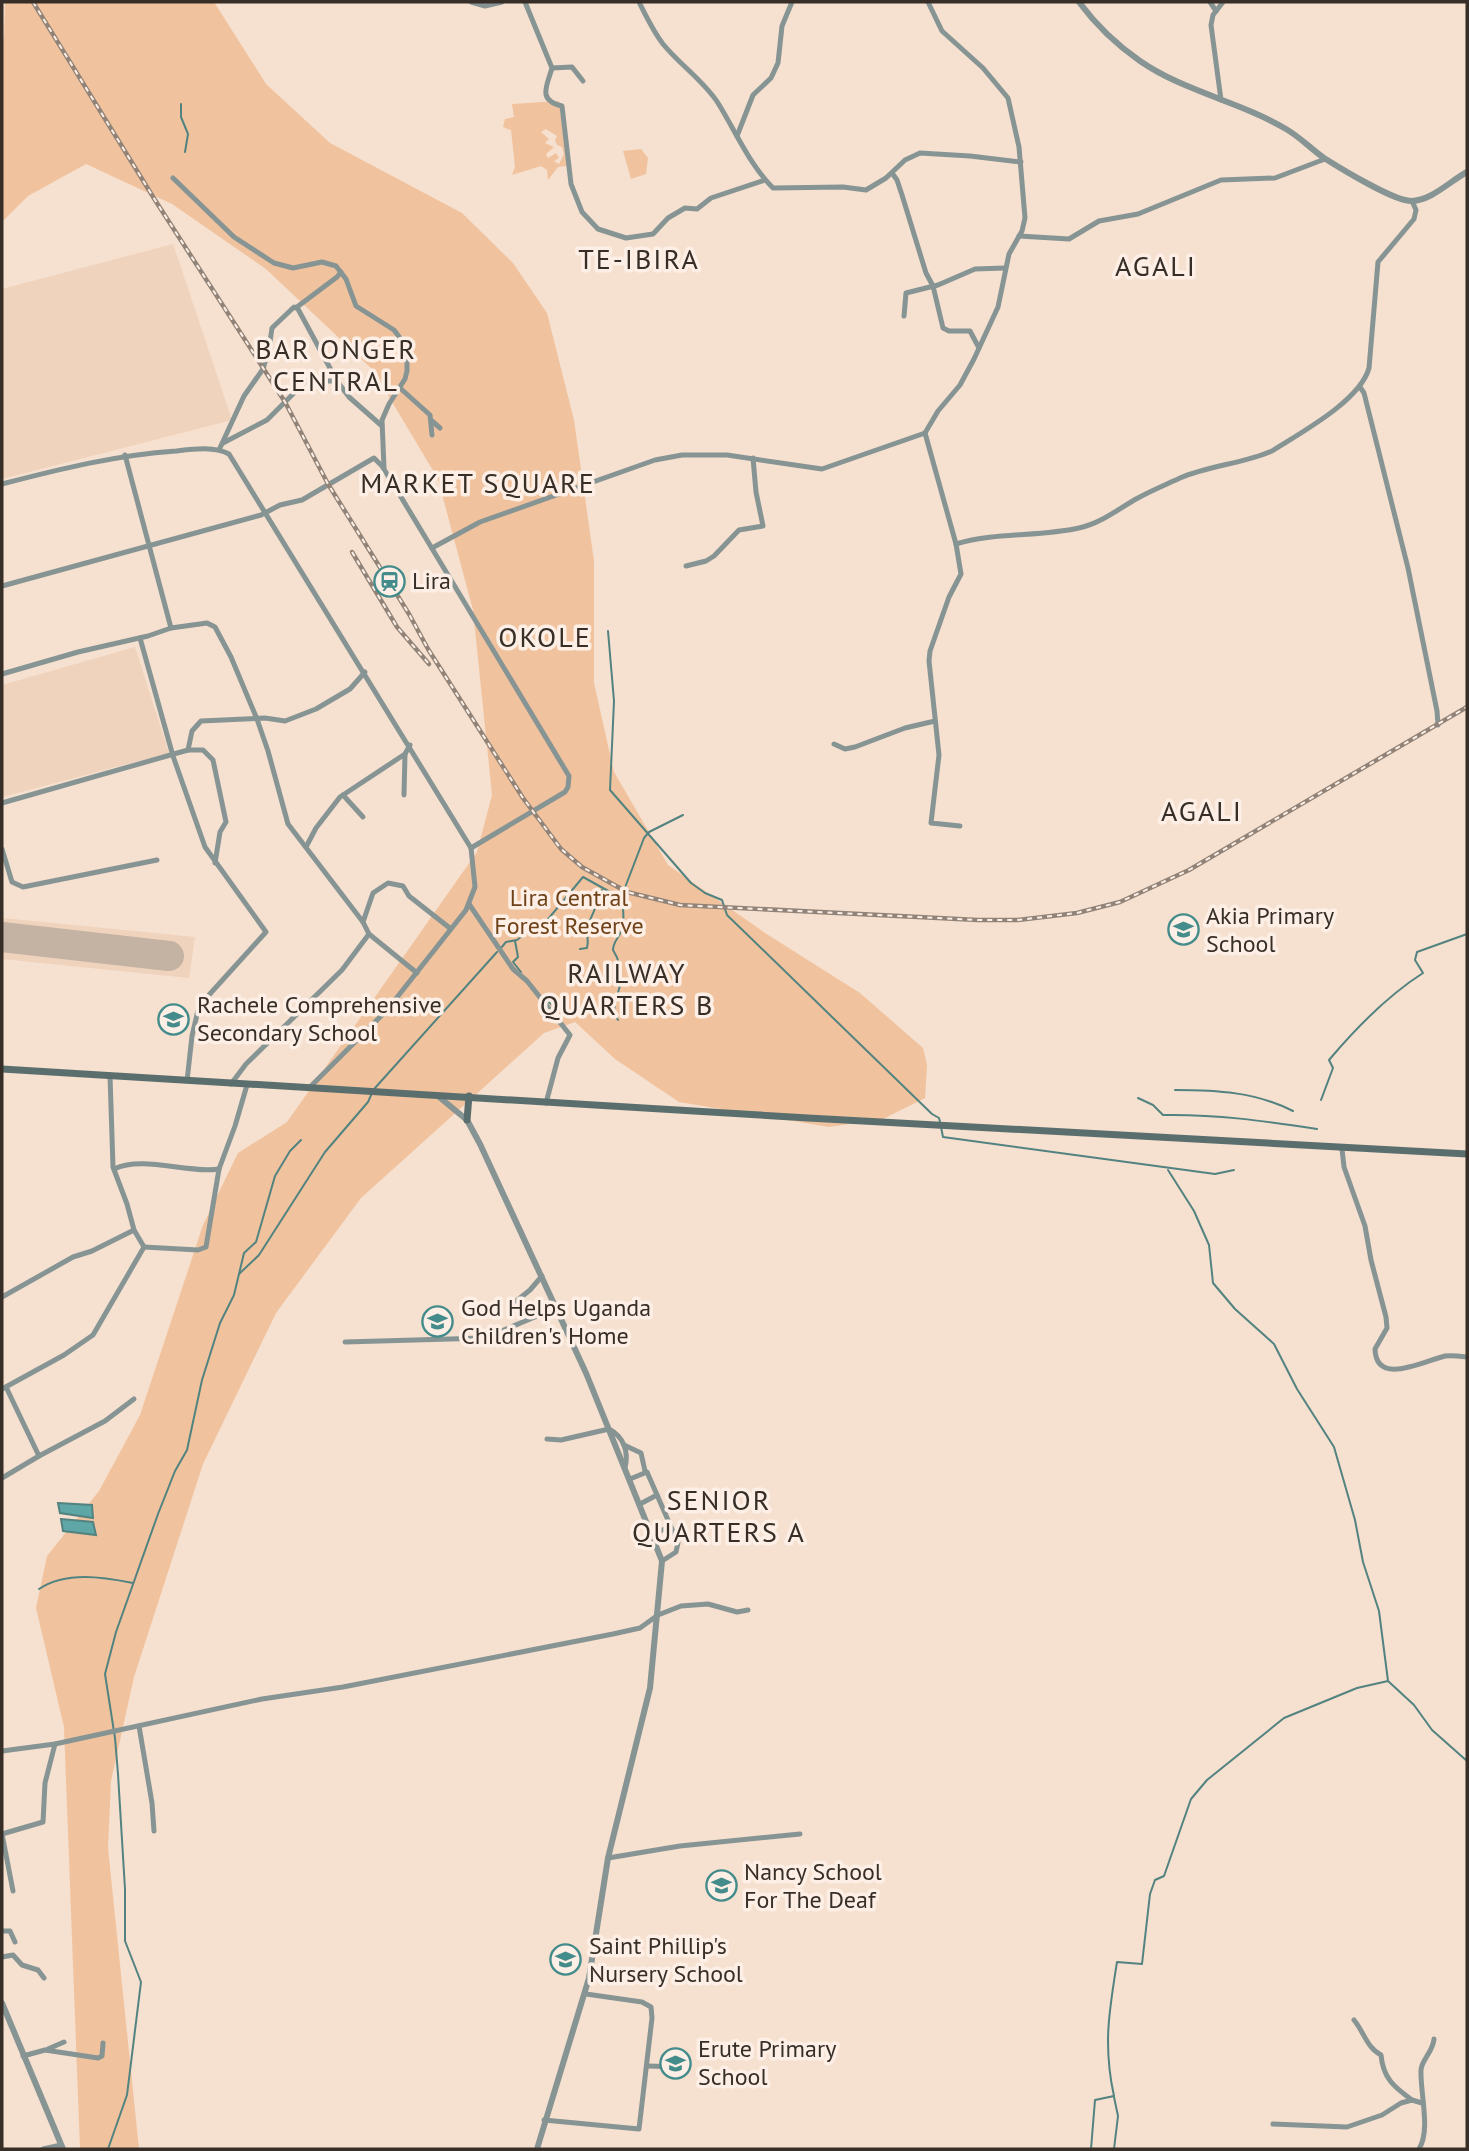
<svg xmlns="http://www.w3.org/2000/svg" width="1469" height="2151" font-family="'PT Sans',sans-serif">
<rect width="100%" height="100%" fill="#f6e0cf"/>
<!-- built -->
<g fill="#efd3bd">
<path d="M173,244L232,420L2,479V289Z"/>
<path d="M135,647L169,753L2,797V685Z"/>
<path d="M2,918L195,937L189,978L2,959Z"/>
</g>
<!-- green -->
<g fill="#f0c39e" fill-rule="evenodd">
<path d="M5,2H214L266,84L330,143L462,213L513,263L547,313L574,420L594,561V683L614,772L668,865L765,933L860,993L923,1048L927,1065L925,1098L883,1119L829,1127L679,1102L615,1059L575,1022L544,1033L361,1198L276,1313L203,1464L134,1677L111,1781L108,1848L139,2149H80L64,1727L36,1608L47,1556L99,1491L140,1415L203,1225L238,1153L287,1122L477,852L492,795L473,610L438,479L373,370L266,269L172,204L86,164L28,196L2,222V41L4,38Z"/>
<path d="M559,101L567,166L558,167L548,180L547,170L541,166L512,175L515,167L511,130L503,127L505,119L514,117L512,104ZM546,129L557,136L555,140L557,145L562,147L564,154L559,164L554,161L559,158L556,153L548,158L546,154L554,147L545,143L549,139L541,132Z"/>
<path d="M641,149L648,158L646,174L631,179L623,151Z"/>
</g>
<!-- water -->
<g fill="#5ea7a6" stroke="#528380" stroke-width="2">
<path d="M58,1503L92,1505L93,1518L60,1513Z"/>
<path d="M61,1519L93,1522L96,1535L63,1531Z"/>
</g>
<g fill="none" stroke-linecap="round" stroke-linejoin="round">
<!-- stream -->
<g stroke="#528380" stroke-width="2">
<path d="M181,104V117L188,134L185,152"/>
<path d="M608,631L614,701L610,790L691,883L705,893L722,900L727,915L932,1114L939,1118L940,1122"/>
<path d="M515,941L518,957L513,962L521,972"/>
<path d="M501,948L506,942L517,940L534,927L544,924L583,877L621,898L644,838L649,832L683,815"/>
<path d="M580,949L587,948C589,941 587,937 587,930C588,921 599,903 602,890"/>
<path d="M543,997L558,1010"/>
<path d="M618,1020C608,1007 622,991 621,976C621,966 618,958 613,950C613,941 620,937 622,929C625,919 623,908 622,899"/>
<path d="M375,1088L497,952"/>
<path d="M1175,1090C1216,1090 1256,1092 1293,1111"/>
<path d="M1138,1098L1153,1105L1163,1115C1215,1114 1265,1121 1317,1129"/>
<path d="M1321,1100L1333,1068L1329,1060C1356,1028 1387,996 1423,973L1415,960L1417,952L1467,934"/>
<path d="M941,1127L943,1137L1215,1174L1234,1170"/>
<path d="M1168,1170L1194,1211L1209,1245L1213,1283L1235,1309L1274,1344L1297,1389L1334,1447L1355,1520L1363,1562L1379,1611L1388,1681L1414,1705L1432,1730L1467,1761"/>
<path d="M239,1274L259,1255L325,1152L368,1102L372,1093"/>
<path d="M39,1589C66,1571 103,1577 133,1583"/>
<path d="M1114,2097L1118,2116L1114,2149"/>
<path d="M108,2149L127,2095L141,1982L125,1941V1889L118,1774L115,1738L105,1674L116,1632L158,1514L175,1471L187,1450L202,1380L220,1323L234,1295L244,1253L256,1242L275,1176L290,1151L301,1140"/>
<path d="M1091,2149L1095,2100L1114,2096C1103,2046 1109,2012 1117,1962L1142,1964L1150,1894L1155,1880L1164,1876L1191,1799L1207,1780L1284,1718L1357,1688L1388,1681"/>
</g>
<!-- runway -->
<path stroke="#c4b2a3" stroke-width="30" d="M2,937L169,956"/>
<!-- minor -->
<g stroke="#879494" stroke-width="5">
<path d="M471,2L485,6L502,2"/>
<path d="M525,2L552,68C547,86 537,100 562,106L571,184L582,212L598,229L626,238L653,234L668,218L685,208L697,209L711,198L765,180"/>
<path d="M639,2C646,16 653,31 663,44C680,65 703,80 718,103C736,132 749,164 773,188L843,187L866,190L886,178L905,160L920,153L970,156L1021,162"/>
<path d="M1210,2L1216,11"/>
<path d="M552,68L572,67L583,81"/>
<path d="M1221,100L1211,25L1213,15L1223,2"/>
<path d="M737,136L753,95L771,78L778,63L782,26L792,2"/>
<path d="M892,173L897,180L902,195L926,273L933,286L943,328L949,331H970L979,348"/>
<path d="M173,178L234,237L274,263L293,268L322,262L336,266L346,279L356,306L394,330L403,342L407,355V371L405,379L389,404L382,420L384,468"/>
<path d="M1019,236L1069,239L1099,221L1138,214L1221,180L1275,178L1325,159"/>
<path d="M297,307L337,277L341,272"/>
<path d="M904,316L906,293L938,285L975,269L1005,268"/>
<path d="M1360,387L1364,393L1408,568L1437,711L1438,725"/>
<path d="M400,388L430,415L432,435"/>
<path d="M432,421L440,428"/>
<path d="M925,433L956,544"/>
<path d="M223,443L267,420L306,381H337"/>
<path d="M219,450L244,396L263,369L269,349L272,328L294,307L298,309L337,381L349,397L382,426"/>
<path d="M2,484C60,469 116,455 176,451C193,449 214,446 229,454L471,848L475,887L466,910L387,1010L309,1088"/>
<path d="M432,548L480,522L655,460L682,455H727L822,469L925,433L938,411L960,385L974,359L998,307L1009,254L1022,231L1025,218L1019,147L1008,98L983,68L942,31L928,2"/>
<path d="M686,566L706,561L714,556L739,530L763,526L756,492L753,458"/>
<path d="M2,586L261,515L280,505L302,500L374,458L382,466L395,487L569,776L568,787L565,792L471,848"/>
<path d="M171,628L207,623L215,627L231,657L257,719L268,751L288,824L363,922L369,934L417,973"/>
<path d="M140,638L173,756L205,847L266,932L199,1006L192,1036L187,1081"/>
<path d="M2,674L78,652L148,636L171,628L125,455"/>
<path d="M834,744L845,749L855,747L905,728L935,721"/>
<path d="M188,750H203L213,760L226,822L220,832L215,863"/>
<path d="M343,795L363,817"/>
<path d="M404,795L405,754L410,745"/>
<path d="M2,803L188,750L192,731L201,721L265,718L285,721L316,709L350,689L365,672"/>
<path d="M960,826L931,823L939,755L929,661L930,651L949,597L961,574L956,544C996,532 1039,537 1079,528C1101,523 1117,510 1136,499C1150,491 1165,485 1180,478C1210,465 1242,464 1272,451C1300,433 1360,401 1369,368L1378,262L1414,219L1416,210L1412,201"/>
<path d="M306,847L316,828L340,797L405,754"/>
<path d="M2,849L12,882L23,887L157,860"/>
<path d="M469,904L513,969L527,981L570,1035L558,1058L546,1103"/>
<path d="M363,922L373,893L388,883L403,886L409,896L451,929"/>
<path d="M110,1076L113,1167L127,1204L134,1230"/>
<path d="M231,1084L246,1064L342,970L369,934"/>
<path d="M1342,1149L1344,1167L1365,1226L1371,1260L1386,1317L1387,1328L1375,1349C1376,1387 1424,1361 1445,1356C1453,1355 1459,1356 1467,1357"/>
<path d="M114,1169C144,1155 187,1174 219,1169"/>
<path d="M144,1247L198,1250L206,1247L219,1169L235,1126L247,1085"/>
<path d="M2,1297L73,1257L92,1251L134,1230L144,1247"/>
<path d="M515,1302L530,1290L542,1276"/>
<path d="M345,1342L485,1338L556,1308"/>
<path d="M6,1387L39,1456L105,1421L134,1399"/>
<path d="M2,1389L64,1355L93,1335L144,1247"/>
<path d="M547,1439L561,1440L609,1429C624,1437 629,1452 625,1468"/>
<path d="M624,1445L641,1453L645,1471"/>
<path d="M2,1478L39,1456"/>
<path d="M630,1479L647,1472L678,1543L676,1552L662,1561"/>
<path d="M640,1504L657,1495"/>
<path d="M652,1534L670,1527"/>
<path d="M139,1726L152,1803L154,1831"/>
<path d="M2,1751L55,1744L262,1699L343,1687L613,1634L640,1628L658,1615L681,1606L708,1604L737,1612L748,1610"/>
<path d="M608,1858L680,1846L800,1834"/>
<path d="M13,1891L2,1834L43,1822L45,1783L55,1744"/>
<path d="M2,1931H10L15,1942"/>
<path d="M2,1957L13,1955L22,1965L38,1970L44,1978"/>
<path d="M1354,2020C1364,2032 1367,2048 1381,2055C1383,2078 1394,2087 1412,2100"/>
<path d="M48,2049L64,2042"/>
<path d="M23,2056L45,2050L98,2058L102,2056L103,2043"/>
<path d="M647,2066L684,2067"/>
<path d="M544,2120L639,2129L652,2018L651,2007L642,2002L586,1994"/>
<path d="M1273,2124L1347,2127L1382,2115L1401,2103L1412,2100L1422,2103"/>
<path d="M43,2149L61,2145"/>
<path d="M1419,2149C1431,2130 1420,2093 1421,2070C1422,2059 1433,2052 1434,2039"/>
</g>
<!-- tertiary -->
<g stroke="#879494" stroke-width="6">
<path d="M1079,2C1096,25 1117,45 1140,61C1185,92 1239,101 1286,129C1300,137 1311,149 1324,158C1340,168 1394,201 1411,201C1431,201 1450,181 1467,172"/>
<path d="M438,1096L467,1120L480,1144L586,1373L662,1561L650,1688L608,1858L589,1978L537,2149"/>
<path d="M2,2003L63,2149"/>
</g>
<!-- secondary -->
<g stroke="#5b6e6e" stroke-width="7">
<path d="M2,1069L808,1118L1467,1154"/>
<path d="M467,1120L469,1096"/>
</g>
<defs>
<g id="rail">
<path d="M33,2L155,200L285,402L328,484L409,614L428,649L523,798L561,849L582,867L627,892L680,905L978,920H1018L1077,913L1120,902L1189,870L1467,707"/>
<path d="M352,552L397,627L429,664"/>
</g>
</defs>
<!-- rail casing -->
<use href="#rail" stroke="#918377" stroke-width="4.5"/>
<!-- rail -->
<use href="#rail" stroke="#fdefe5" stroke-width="2" stroke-dasharray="5" stroke-linecap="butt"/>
</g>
<!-- icons -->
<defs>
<symbol id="station-ring" viewBox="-11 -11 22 22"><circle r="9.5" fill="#fdefe5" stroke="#448c8b" stroke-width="1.5"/><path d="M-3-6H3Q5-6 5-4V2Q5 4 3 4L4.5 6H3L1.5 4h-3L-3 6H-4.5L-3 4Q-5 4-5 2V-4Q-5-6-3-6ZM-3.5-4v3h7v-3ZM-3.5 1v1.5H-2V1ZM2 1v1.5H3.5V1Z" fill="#448c8b"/></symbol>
<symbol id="school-ring" viewBox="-11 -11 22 22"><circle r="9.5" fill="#fdefe5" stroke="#448c8b" stroke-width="1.5"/><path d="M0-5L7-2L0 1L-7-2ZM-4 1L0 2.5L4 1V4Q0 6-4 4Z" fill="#448c8b"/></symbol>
</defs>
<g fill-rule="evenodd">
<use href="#station-ring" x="372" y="564" width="35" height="35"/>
<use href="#school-ring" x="1166" y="912" width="35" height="35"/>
<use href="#school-ring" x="156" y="1002" width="35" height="35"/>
<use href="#school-ring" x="420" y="1304" width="35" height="35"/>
<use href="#school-ring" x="704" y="1868" width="35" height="35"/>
<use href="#school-ring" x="548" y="1942" width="35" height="35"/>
<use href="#school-ring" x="658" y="2046" width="35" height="35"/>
</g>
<g text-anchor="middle" stroke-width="7" stroke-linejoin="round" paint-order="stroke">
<!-- poi labels -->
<g font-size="24" fill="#362e27" stroke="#fdefe5" text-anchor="start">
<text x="412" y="589">Lira</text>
<text x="1206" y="924">Akia Primary<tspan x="1206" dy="28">School</tspan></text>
<text x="197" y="1013">Rachele Comprehensive<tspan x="197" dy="28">Secondary School</tspan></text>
<text x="461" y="1316">God Helps Uganda<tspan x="461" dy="28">Children's Home</tspan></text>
<text x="744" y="1880">Nancy School<tspan x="744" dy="28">For The Deaf</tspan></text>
<text x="589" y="1954">Saint Phillip's<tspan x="589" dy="28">Nursery School</tspan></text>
<text x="698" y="2057">Erute Primary<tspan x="698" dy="28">School</tspan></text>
</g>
<!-- park labels -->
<g font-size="24" fill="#6f4219" stroke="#fdefe5">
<text x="569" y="906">Lira Central<tspan x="569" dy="28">Forest Reserve</tspan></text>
</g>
<!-- quarter labels -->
<g font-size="28" letter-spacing="2" fill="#362e27" stroke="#fdefe5">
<text x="639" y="269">TE-IBIRA</text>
<text x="1156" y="276">AGALI</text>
<text x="336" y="359">BAR ONGER<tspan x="336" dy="32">CENTRAL</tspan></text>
<text x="478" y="493">MARKET SQUARE</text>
<text x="545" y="647">OKOLE</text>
<text x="1202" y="821">AGALI</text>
<text x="627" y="983">RAILWAY<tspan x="627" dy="32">QUARTERS B</tspan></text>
<text x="719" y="1510">SENIOR<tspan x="719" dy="32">QUARTERS A</tspan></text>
</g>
</g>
<!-- border -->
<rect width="1469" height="2151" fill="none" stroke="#362e27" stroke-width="7"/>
</svg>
